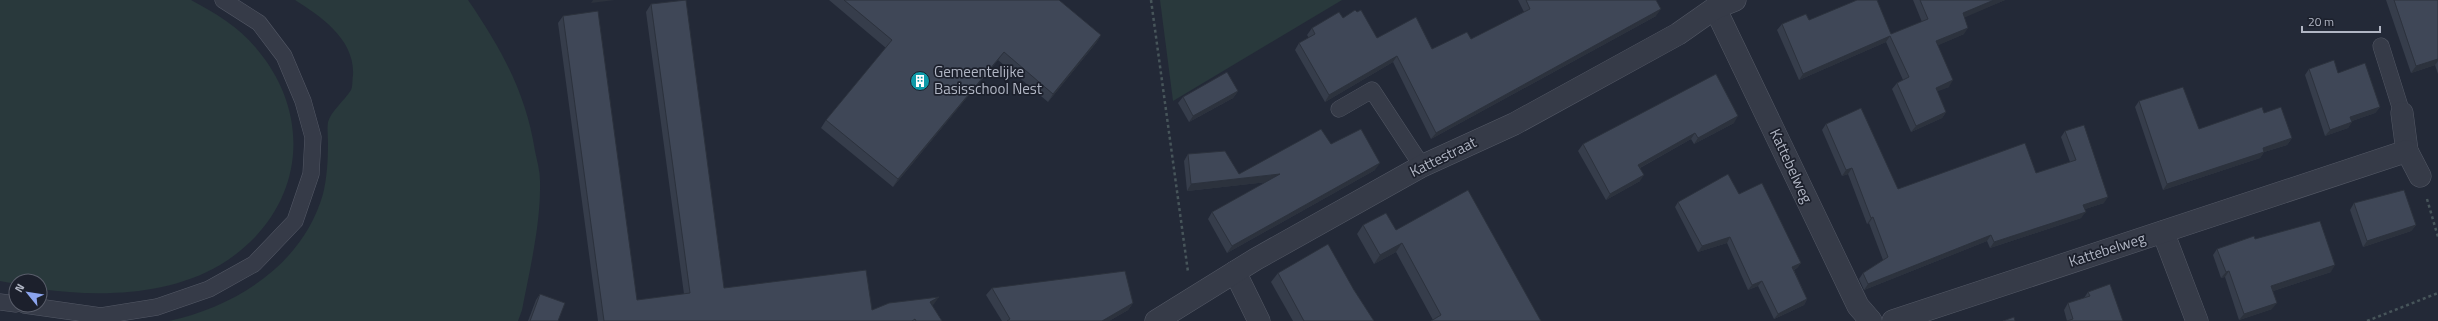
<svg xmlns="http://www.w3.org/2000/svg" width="2438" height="321" font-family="'Titillium Web',sans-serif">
<rect width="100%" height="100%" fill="#232937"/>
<!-- green -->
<g fill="#29393c">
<path d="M0,0H191C215,13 239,27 256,48C318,121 301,216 220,265C167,296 99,297 40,289V281H16V284L0,281Z"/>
<path d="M295,0H468C501,48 526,93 535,151C537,161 540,171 540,181C541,224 530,268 522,310L518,321H169C237,306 303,264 323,194C327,178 328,160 328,143C328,137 327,128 328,122C331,111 345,100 351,90C353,86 352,80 353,75C355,40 322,17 295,0Z"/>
<path d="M1160,0H1342L1173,101Z"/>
</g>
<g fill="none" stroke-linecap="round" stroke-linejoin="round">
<defs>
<g id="service">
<path d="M2381,46L2402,113"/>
<path d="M1339,109L1372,90L1422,166"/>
<path d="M0,302L16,304"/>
<path d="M24,305L101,316L157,307L209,289L254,264L295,221L311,174L313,137L303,101L284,56L259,23L223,0"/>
</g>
<g id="minor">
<path d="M1715,8L1858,306L1871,321"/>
<path d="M2402,113L2407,151"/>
<path d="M2163,232L2197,321"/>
<path d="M1235,272L1259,321"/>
<path d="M1156,321L1256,259L1422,166L1514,124L1678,34L1715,8L1735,0"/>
<path d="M1893,321L2407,151L2420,176"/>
</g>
</defs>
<!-- service casing -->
<use href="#service" stroke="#545966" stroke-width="17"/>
<!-- minor casing -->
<use href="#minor" stroke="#545966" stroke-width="23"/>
<!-- path -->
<g stroke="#47555a" stroke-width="2.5" stroke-dasharray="3 3" stroke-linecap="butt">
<path d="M1151,0L1188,272"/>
<path d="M2427,199L2438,237"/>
<path d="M2367,321L2438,293"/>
</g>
<!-- service -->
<use href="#service" stroke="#363b48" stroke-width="16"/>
<!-- minor -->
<use href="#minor" stroke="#363b48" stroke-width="22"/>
</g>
<!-- wall -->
<g fill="#363d4b">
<path d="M829,0H1059L1101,35L1096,43L1048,102L998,60L893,187L821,128L826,120L886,48Z"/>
<path d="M1518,0H1656V16L1431,139L1393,62L1325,102L1295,50L1299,43L1309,38L1307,35L1312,28L1343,18L1377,38L1432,49L1471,39L1524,12Z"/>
<path d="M1913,0H2005L1964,17V34L1938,45L1949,87L1937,91L1946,112L1942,118L1911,132L1892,89L1897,83L1903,80L1886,42L1799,80L1777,30L1782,24L1809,20L1891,34L1922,22Z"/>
<path d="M2386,0H2438V74L2435,65L2411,73Z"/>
<path d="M651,4L724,288L872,310L934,304L932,305L942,321H598L558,23L563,16L637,300L684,294L646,12Z"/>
<path d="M2309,69L2338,73L2380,107L2375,113L2352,121L2348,128L2325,136L2305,75Z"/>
<path d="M1238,91L1233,98L1189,122L1178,103L1183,97Z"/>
<path d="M2139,101L2199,129L2264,113L2292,138L2287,145L2264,152L2260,158L2163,190L2135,107Z"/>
<path d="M1734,123L1694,144L1691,139L1640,168V181L1606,200L1578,151L1583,144Z"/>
<path d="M1826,124L1898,189L2036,173L2070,162L2061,137L2065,131L2104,203L2085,209L2081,218L1990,248L1987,241L1864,290L1859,279L1863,273L1883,260L1869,223L1867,224L1848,174L1842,176L1822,130Z"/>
<path d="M1331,144L1375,170L1227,253L1208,219L1212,212L1267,182L1187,191L1184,161L1188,154L1239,174Z"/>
<path d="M1739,194L1801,263L1797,268L1794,270L1807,299L1804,305L1774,319L1758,286L1748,290L1727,243L1698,252L1675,207L1678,202Z"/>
<path d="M2354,203L2416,225L2411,231L2363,247L2350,210Z"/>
<path d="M1363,225L1396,230L1541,321L1433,320L1396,252L1374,264L1357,234Z"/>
<path d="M2255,239L2331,272L2273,291L2272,309L2239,320L2225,277L2221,278L2213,255L2217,249Z"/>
<path d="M1278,273L1354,290L1374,321H1293L1271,282Z"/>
<path d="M992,288L1133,303L1128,310L1109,321H1002L986,295Z"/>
<path d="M2088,292L2123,321H2067L2064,310L2068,303L2084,298Z"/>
<path d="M540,294L558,321H528L536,300Z"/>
</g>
<!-- shaded-wall -->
<g fill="#2c323d">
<path d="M593,0H615L591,3Z"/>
<path d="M1994,0H2005L1959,20L1963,13Z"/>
<path d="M1661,9L1656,16L1431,139L1436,133Z"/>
<path d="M1968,28L1964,34L1932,48L1936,41Z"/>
<path d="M1101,35L1096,43L1048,102L1053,94Z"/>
<path d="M1890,36L1886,42L1799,80L1803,74Z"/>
<path d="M1004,52L998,60L893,187L898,179Z"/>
<path d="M1397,56L1393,62L1325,102L1329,95Z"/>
<path d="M2438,59V61L2435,65L2411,73L2416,66Z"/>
<path d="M1953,80L1949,87L1931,94L1936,88Z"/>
<path d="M1238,91L1233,98L1189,122L1193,116Z"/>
<path d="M2380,107L2375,113L2346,123L2350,117Z"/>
<path d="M1946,112L1942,118L1911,132L1916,126Z"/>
<path d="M1738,116L1734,123L1694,144L1698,138Z"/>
<path d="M2352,122L2348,128L2325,136L2330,130Z"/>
<path d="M1695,133L1691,139L1634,171L1638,165Z"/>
<path d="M2292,138L2287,145L2264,152L2260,158L2163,190L2167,184L2263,148Z"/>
<path d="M1380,163L1375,170L1227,253L1232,246Z"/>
<path d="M1852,168L1848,174L1842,176L1846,170Z"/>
<path d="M1280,174L1276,181L1187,191L1191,184Z"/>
<path d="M1644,175L1640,181L1606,200L1610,194Z"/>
<path d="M2108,197L2104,203L2079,211L2083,205Z"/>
<path d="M2086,212L2081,218L1990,248L1994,242Z"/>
<path d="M1873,217L1869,223L1867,224L1871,218Z"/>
<path d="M2416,225L2411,231L2363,247L2367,241Z"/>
<path d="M1991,235L1987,241L1864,290L1868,284Z"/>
<path d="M1730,237L1727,243L1698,252L1702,246Z"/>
<path d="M1402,243L1396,252L1374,264L1380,255Z"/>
<path d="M1801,263L1797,268L1788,272L1792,267Z"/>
<path d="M2335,265L2331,272L2267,293L2271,286Z"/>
<path d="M2229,271L2225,277L2221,278L2226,272Z"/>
<path d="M1762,281L1758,286L1748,290L1752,285Z"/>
<path d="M939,297L934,304L925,310L930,302Z"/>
<path d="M1807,299L1804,305L1774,319L1778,314Z"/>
<path d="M1133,303L1128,310L1109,321H1102Z"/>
<path d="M2277,303L2272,309L2239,320L2244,314Z"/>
</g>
<!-- building -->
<g fill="#3f4757" stroke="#2c323d">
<path d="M686,0L724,288L866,270L872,310L889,303L939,297L930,302L942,321H916L915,319L912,321H604L563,16L598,11L637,300L690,293L651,4Z"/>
<path d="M844,0H1059L1101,35L1053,94L1004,52L898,179L826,120L892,40Z"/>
<path d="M1526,0H1656L1661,9L1436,133L1397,56L1329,95L1299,43L1315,34L1312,28L1339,12L1343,18L1355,10L1357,12L1361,10L1377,38L1416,17L1432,49L1467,32L1471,39L1530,9Z"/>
<path d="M1857,0H1877L1891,34L1928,19L1920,0H1994L1963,13L1968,28L1936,41L1953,80L1936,88L1946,112L1916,126L1897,83L1909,77L1890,36L1803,74L1782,24L1806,14L1809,20Z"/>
<path d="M2394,0H2438V59L2416,66Z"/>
<path d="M2334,60L2338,73L2365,63L2380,107L2350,117L2352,122L2330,130L2309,69Z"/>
<path d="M1227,72L1238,91L1193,116L1183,97Z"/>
<path d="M1716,74L1738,116L1698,138L1695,133L1638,165L1644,175L1610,194L1583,144Z"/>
<path d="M2183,87L2199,129L2262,107L2264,113L2281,107L2292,138L2263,148L2264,152L2167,184L2139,101Z"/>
<path d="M1861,108L1898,189L2025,143L2036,173L2076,160L2065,131L2084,125L2108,197L2083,205L2086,212L1994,242L1991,235L1868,284L1863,273L1888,257L1873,217L1871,218L1852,168L1846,170L1826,124Z"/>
<path d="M1321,129L1331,144L1361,129L1380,163L1232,246L1212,212L1280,174L1191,184L1188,154L1225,151L1239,174Z"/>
<path d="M1728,174L1739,194L1762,183L1801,263L1792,267L1807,299L1778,314L1762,281L1752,285L1730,237L1702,246L1678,202Z"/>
<path d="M1468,190L1541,321H1431L1441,315L1402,243L1380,255L1363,225L1386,213L1396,230Z"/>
<path d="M2404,190L2416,225L2367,241L2354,203Z"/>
<path d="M2320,221L2335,265L2271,286L2277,303L2244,314L2229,271L2226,272L2217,249L2254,236L2255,239Z"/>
<path d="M1328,244L1354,290L1374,321H1304L1278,273Z"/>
<path d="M1125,271L1133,303L1102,321H1007L1010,319L992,288Z"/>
<path d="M2110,284L2123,321H2067L2073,319L2068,303L2090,296L2088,292Z"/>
<path d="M540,294L565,303L558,321H530Z"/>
<path d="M2014,317L2015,321H2003Z"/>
</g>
<!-- icons -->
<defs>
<symbol id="building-disc" viewBox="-11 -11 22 22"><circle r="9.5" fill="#0f9aa8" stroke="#1c202c"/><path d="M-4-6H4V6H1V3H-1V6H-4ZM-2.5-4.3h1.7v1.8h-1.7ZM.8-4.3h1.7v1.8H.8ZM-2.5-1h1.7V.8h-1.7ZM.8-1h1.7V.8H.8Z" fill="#fff"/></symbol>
</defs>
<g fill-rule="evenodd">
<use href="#building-disc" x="909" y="70" width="22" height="22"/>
</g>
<g text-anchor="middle" stroke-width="3.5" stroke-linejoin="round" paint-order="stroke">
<!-- poi labels -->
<g font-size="15" fill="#b1b6c4" stroke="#1c202c" text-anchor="start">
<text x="934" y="77">Gemeentelijke<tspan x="934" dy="17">Basisschool Nest</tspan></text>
</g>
<!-- street labels -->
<g font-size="15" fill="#b1b6c4" stroke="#1c202c">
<text transform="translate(1443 157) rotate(-26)" y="5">Kattestraat</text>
<text transform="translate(1791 166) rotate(65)" y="5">Kattebelweg</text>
<text transform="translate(2107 250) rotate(-18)" y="5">Kattebelweg</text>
</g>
</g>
<!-- north arrow -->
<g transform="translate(28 293) rotate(300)"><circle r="19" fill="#1c202c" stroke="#585c69"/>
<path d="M0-3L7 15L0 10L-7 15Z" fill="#8ca5ee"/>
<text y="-6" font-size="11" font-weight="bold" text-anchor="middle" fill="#b1b6c4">N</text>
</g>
<!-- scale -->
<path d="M2302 26v6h78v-6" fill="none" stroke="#b1b6c4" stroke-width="2"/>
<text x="2308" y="26" font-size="12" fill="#b1b6c4" stroke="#1c202c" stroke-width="3" paint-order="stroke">20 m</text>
</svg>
